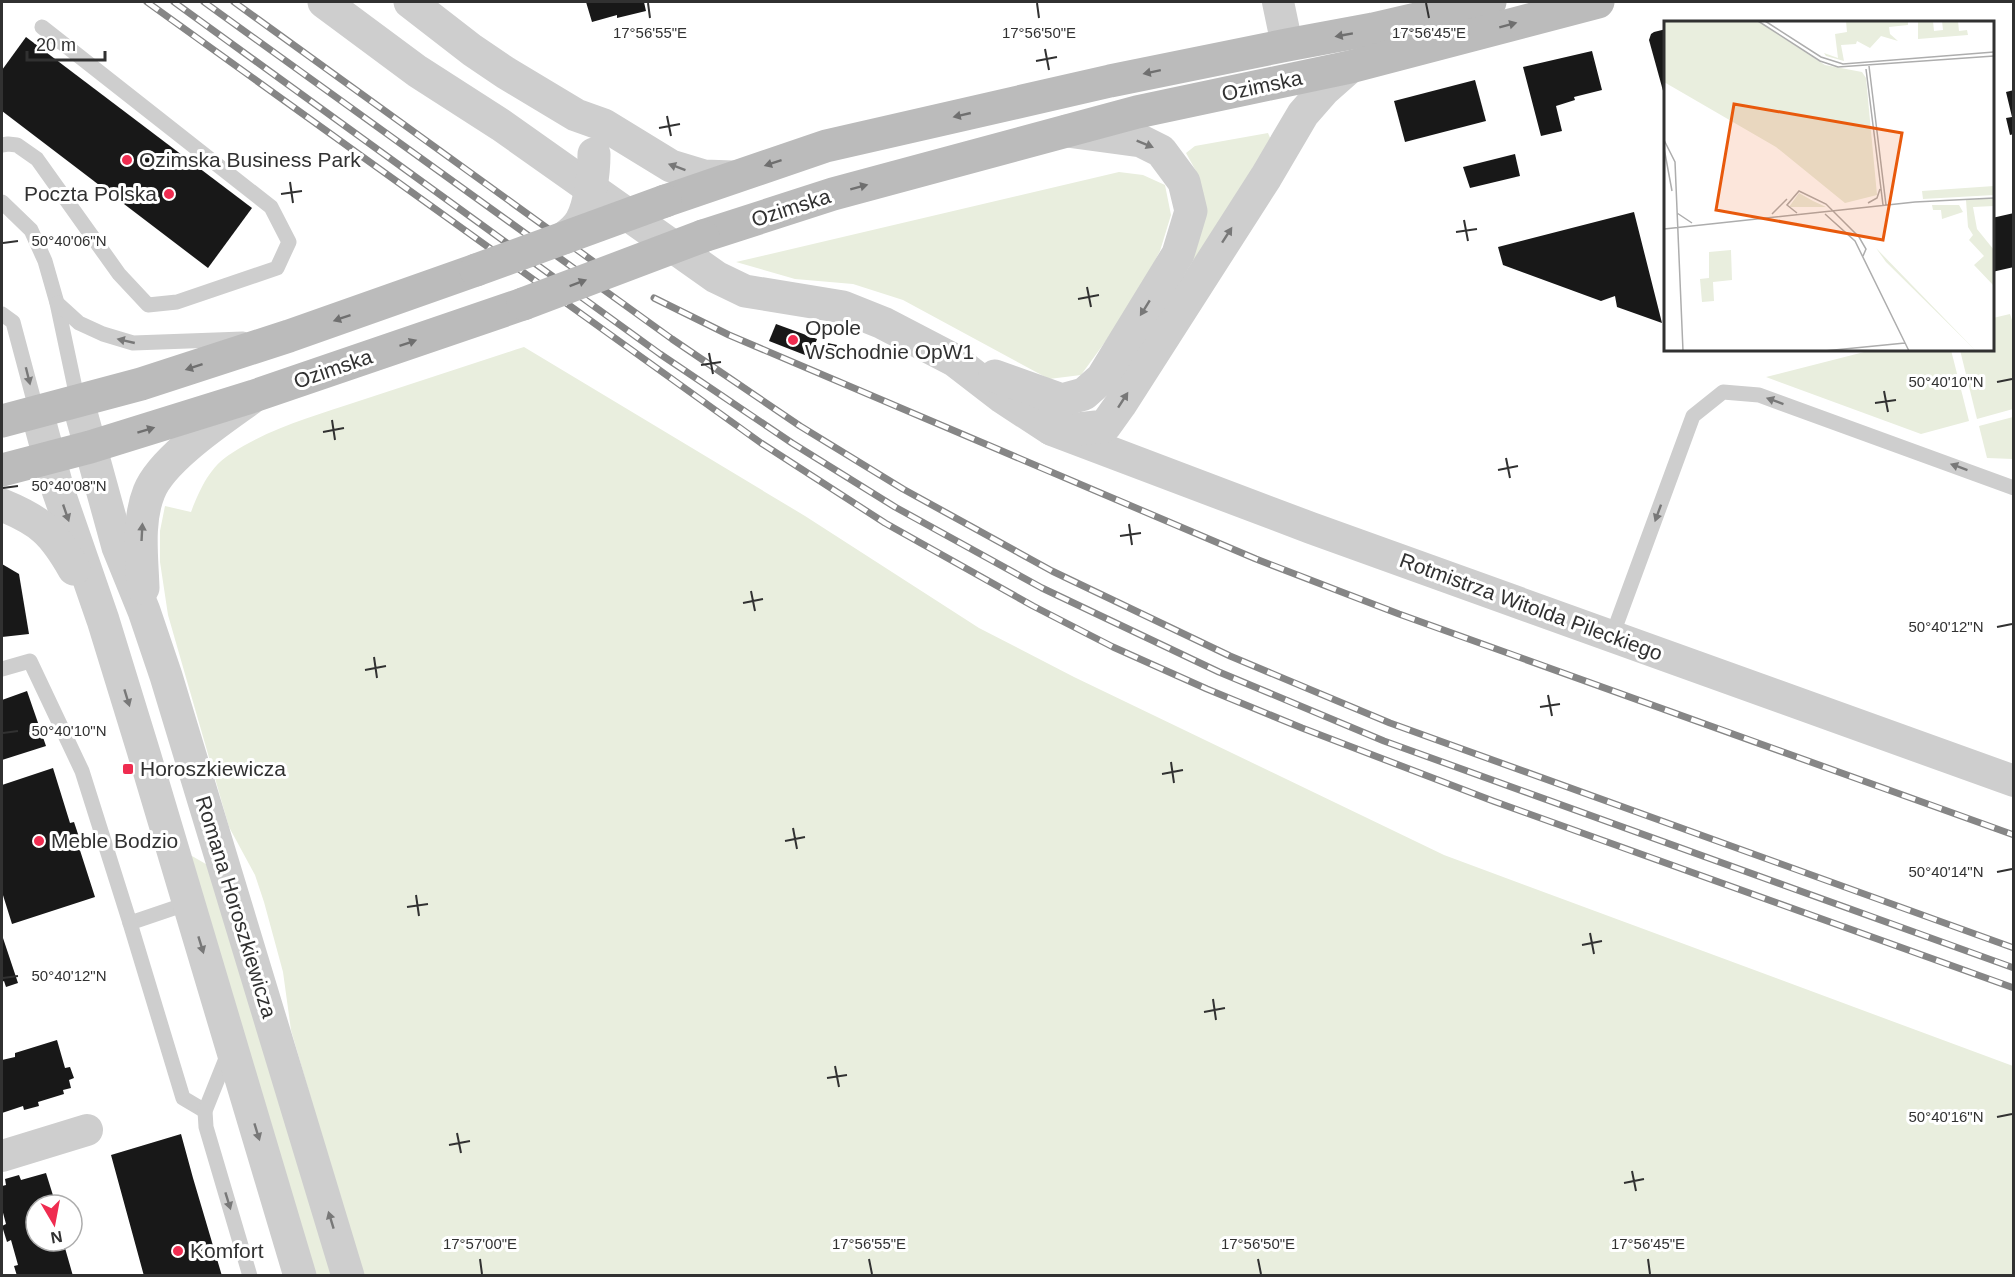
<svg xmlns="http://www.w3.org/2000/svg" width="2015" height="1277" font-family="Helvetica,sans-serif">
<rect width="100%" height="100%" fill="#fff"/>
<!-- green -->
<g fill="#e9eede">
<path d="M1268,133L1271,140L1201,251L1189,266L1196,171L1186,153L1195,146Z"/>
<path d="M1119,172L1143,175L1165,185L1171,215L1160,251L1132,305L1081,375L1049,379L903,300L853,284L795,279L736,262Z"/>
<path d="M2010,314L2014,326L2013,409L1977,419L1960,350H1992L1993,318Z"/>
<path d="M524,347L805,516L979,628L1074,677L1444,855L2013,1066V1275H362L291,1030L283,972L264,902L255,875L229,827L168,615L160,562V531L165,506L191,512C200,489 210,466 232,453C270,428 317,415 359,401C414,383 469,365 524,347Z"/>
<path d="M1872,350H1951L1969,421L1921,434L1766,377Z"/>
<path d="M2013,417V459L1987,458L1979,426Z"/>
<path d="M192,856L211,867L333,1275H314L190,862Z"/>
</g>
<!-- building -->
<g fill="#181818">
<path d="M586,2H644L646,11L617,18V15L592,22Z"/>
<path d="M1666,29V98H1665L1649,40L1651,34L1654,32Z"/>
<path d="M26,37L252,208L208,268L2,111V70Z"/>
<path d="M1592,51L1602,90L1574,97L1575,100L1556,106L1562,131L1541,136L1523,67Z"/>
<path d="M1475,80L1486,121L1405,142L1394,101Z"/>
<path d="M2014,90V134L2010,135L2006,118L2012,117L2006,92Z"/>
<path d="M1515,154L1520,176L1470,188L1463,167Z"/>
<path d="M1634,212L1662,323L1617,307L1615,296L1601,301L1503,265L1498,247Z"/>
<path d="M2014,213V267L1992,272V218Z"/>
<path d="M776,324L817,339L810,357L769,341Z"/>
<path d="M828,343L837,345L833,359L824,356Z"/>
<path d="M2,564L19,574L29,634L2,637Z"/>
<path d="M27,691L46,746L2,760V700Z"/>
<path d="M53,768L70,823L74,822L80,840L77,841L95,897L12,924L2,892V785Z"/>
<path d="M2,935L18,983L6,987L4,981L2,982Z"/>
<path d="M57,1040L65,1068L70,1067L74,1078L69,1080L71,1088L63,1090L64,1094L38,1102L39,1106L24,1110L23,1106L2,1113V1060L15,1057V1053Z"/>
<path d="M181,1134L193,1178L222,1276H144L111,1155Z"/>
<path d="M46,1173L56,1205H36V1241H63L73,1276H17L14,1266L18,1265L11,1240L7,1242L2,1226L6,1224L2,1209V1186L6,1185L5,1179L19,1175L21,1180Z"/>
</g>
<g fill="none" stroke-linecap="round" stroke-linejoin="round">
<!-- service -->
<g stroke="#cecece" stroke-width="15">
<path d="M2,145L8,144L17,145L37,159L119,274L148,305L177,302L277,268L289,242L271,207L42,27"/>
<path d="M2,202L31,230L45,261L57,303L78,402"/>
<path d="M57,303L79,323L103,334L133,343L243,339"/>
<path d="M2,314L13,322L37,412"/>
<path d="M1612,636L1693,416L1723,392L1759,395L2014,488"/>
<path d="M2,669L30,661L82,771L130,923L189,903"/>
<path d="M130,923L183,1098L205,1111"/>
<path d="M229,1051L205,1111L206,1127L250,1276"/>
</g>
<!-- minor -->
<g stroke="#cecece" stroke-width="32">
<path d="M1278,2L1287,45"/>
<path d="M1052,430L1311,528L2014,781"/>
<path d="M2,1156L87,1130"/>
</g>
<!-- tertiary -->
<g stroke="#cecece" stroke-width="33">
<path d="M324,2L417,71L501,125L716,277L745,291L843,307L883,323L954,360L1002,397L1051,429H1078L1105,426L1120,405L1266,177L1303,114L1324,90L1350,67"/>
<path d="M410,2L472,50L506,73L576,115L604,125L671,166L704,176L733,177"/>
<path d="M995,376L1062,400L1084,394L1102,378L1178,254L1191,211L1184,182L1161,151L1141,141L1067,131"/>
<path d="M78,402L118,547L144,611L166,676L348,1276"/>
<path d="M37,412L58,490L103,620L143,750L300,1276"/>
<path d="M2,505C41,521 53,532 74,569"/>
<path d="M143,588C142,557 137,522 149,492C162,459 221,420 250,399"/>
</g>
<!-- secondary -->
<g stroke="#bbb" stroke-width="33">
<path d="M665,201L826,146L1110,81L1287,45L1373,29L1490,2"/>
<path d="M703,236L833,194L1137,112L1350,67L1598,2"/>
<path d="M2,421L141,384L289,336L476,270"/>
<path d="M2,470L90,447L254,396L523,304"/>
</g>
<defs>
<g id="rail">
<path d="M147,2L761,443L885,523L1033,606L1113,647L1207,689L1302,728L1493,801L2014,988"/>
<path d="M174,2L660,354L792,443L895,507L1042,588L1219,672L1384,741L2014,968"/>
<path d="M204,2L672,339L800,426L903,489L1052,571L1230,656L1390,723L2014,948"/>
<path d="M234,2L601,267"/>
<path d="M654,298L729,335L1256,559L1399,614L2014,835"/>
</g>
</defs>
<!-- rail casing -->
<use href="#rail" stroke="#868686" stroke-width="7"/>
<!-- rail -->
<use href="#rail" stroke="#fff" stroke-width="4.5" stroke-dasharray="14" stroke-linecap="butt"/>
<!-- tertiary-bridge -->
<path stroke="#cecece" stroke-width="33" d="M564,238C571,233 577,228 581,221C590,205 594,172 594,154"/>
<!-- secondary-bridge -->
<g stroke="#bbb" stroke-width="33">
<path d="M476,270L665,201"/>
<path d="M523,304L703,236"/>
</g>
</g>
<!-- one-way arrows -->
<defs><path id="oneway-solid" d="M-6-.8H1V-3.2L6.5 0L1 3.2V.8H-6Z" transform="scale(1.5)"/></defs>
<g fill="#6f6f6f">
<use href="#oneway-solid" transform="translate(1508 25) rotate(-15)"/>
<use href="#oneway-solid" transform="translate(1344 35) rotate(170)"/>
<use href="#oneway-solid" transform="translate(1152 72) rotate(168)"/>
<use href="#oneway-solid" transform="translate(962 115) rotate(167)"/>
<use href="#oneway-solid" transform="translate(773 163) rotate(162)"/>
<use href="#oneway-solid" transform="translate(859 187) rotate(-15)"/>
<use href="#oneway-solid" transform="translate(578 283) rotate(-21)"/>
<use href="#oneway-solid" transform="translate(342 318) rotate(161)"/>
<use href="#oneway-solid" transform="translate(408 343) rotate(-19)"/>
<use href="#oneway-solid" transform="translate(194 367) rotate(162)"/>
<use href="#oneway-solid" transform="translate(146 430) rotate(-17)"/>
</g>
<g fill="#787878">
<use href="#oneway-solid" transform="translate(1145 144) rotate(22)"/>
<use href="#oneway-solid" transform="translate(677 167) rotate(-160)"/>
<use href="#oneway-solid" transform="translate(1227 235) rotate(-57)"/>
<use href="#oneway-solid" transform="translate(1145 308) rotate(122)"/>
<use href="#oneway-solid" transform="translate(126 341) rotate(-167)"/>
<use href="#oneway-solid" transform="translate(28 376) rotate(76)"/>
<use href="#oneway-solid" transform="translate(1123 400) rotate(-57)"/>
<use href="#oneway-solid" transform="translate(1775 401) rotate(-160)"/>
<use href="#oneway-solid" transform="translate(1959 467) rotate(-160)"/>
<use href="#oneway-solid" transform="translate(66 513) rotate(71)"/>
<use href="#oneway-solid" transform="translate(1658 513) rotate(110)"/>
<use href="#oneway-solid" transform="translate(142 532) rotate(-87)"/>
<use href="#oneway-solid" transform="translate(127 698) rotate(73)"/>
<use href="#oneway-solid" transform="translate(201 945) rotate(73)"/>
<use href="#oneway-solid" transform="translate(257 1132) rotate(73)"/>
<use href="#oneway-solid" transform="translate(228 1201) rotate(73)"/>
<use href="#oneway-solid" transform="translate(331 1220) rotate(-107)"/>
</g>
<!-- ticks -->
<path fill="none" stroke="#313131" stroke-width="2" d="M648,3L650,18M1037,3L1039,18M1426,3L1429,18M1045,49L1049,70M1036,61L1057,57M667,116L671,136M659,128L680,124M290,182L293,203M281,194L302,191M1464,220L1468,241M1456,232L1477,229M3,243L18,241M1087,287L1091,307M1078,299L1099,295M709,353L713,374M701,365L721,362M1997,382L2012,379M1884,391L1888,412M1875,403L1896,400M332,420L335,440M323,432L344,428M1506,458L1510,478M1498,470L1518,466M3,488L18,486M1129,524L1132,545M1120,536L1141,533M751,591L755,611M743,603L763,599M1997,627L2012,624M374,657L377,678M365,670L386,666M1548,695L1552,716M1540,707L1560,704M3,733L18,731M1171,762L1174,783M1162,774L1183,770M793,828L797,849M785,841L805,837M1997,872L2012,869M416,895L419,916M407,907L428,904M1590,933L1594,954M1582,945L1602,941M3,978L18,976M1213,999L1216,1020M1204,1012L1225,1008M835,1066L839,1087M827,1078L847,1075M1997,1117L2012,1114M457,1133L461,1153M449,1145L470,1141M1632,1171L1636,1191M1624,1183L1644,1179M480,1259L482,1274M869,1259L872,1274M1258,1259L1261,1274M1648,1259L1650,1274"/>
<!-- markers -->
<g fill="#ef2c50" stroke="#fff" stroke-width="2">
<circle cx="127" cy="160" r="6"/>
<circle cx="169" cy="194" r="6"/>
<circle cx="793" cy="340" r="6"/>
<rect x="122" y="763" width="12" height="12" rx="3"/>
<circle cx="39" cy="841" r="6"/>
<circle cx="178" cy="1251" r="6"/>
</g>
<g text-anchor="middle" stroke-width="6" stroke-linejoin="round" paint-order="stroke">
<!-- street labels -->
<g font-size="21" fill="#313131" stroke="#fff">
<text transform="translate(1262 86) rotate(-12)" y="7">Ozimska</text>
<text transform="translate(791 208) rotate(-18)" y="7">Ozimska</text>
<text transform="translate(333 369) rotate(-19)" y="7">Ozimska</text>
<text transform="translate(1531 607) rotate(20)" y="7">Rotmistrza Witolda Pileckiego</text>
<text transform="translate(236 907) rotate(73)" y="7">Romana Horoszkiewicza</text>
</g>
<!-- poi labels -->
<g font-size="21" fill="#313131" stroke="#fff" text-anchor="start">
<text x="139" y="167">Ozimska Business Park</text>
<text x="157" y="201" text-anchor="end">Poczta Polska</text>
<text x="805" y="335">Opole<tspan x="805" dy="24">Wschodnie OpW1</tspan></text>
<text x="140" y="776">Horoszkiewicza</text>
<text x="51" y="848">Meble Bodzio</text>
<text x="190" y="1258">Komfort</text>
</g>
</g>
<!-- overview -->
<g transform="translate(1664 21)">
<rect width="330" height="330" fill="#fff"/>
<path d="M0,0H94L161,44L198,51L202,57L213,174L181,182L112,126L0,61ZM182,0H244V4L225,6L226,13L234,20L217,15L206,27L193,20L192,23L177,24L180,40L162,35L160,32L174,37L171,13L183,11ZM254,0H269L270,10L279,9L278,0H294L295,10L303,9L304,14L254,18ZM330,165V174L259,178L258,170ZM135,172L149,180L162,186H125ZM330,177V185L309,186L313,208L330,229V265L310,244L320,235L305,219L309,214L304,206L302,179ZM268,184H295L299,191L278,198L277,189H269ZM212,227L312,330L222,241ZM67,229L68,259L49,261L50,280L38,281L36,258L45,257V231Z" fill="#e9eede"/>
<path fill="none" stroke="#adadad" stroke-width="1.5" d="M94,0L156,40L174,46L330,35M101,0L157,36L179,43L330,31M205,45L222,184M202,48L219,184M0,119L11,141L19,330M0,127L8,170M204,182L213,177L216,168M13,192L28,202M133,192L123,184L135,170L162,183L195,216L202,228L199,235M108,193L123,178M161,193L191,220L245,330M0,208L251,181L330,177M160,330L241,322"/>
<path fill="#e8590c" fill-opacity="0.15" stroke="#e8590c" stroke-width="3" d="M70,83L238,112L219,219L52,189Z"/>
<rect width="330" height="330" fill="none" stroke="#313131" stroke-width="3"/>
</g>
<g font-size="15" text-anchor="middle" fill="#313131" stroke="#fff" stroke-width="6" stroke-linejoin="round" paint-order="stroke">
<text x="650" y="38">17°56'55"E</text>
<text x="1039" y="38">17°56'50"E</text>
<text x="1429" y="38">17°56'45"E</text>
<text x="69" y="246">50°40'06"N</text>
<text x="1946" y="387">50°40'10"N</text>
<text x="69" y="491">50°40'08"N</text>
<text x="1946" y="632">50°40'12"N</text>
<text x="69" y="736">50°40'10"N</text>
<text x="1946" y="877">50°40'14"N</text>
<text x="69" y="981">50°40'12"N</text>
<text x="1946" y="1122">50°40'16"N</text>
<text x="480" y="1249">17°57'00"E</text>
<text x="869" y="1249">17°56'55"E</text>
<text x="1258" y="1249">17°56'50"E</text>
<text x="1648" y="1249">17°56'45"E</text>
</g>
<!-- border -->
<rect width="2015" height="1277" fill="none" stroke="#313131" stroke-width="6"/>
<!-- north arrow -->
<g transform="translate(54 1223) rotate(170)"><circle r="28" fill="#ffffff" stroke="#adadad" stroke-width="1.5"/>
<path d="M0-4.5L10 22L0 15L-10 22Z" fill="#ef2c50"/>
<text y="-9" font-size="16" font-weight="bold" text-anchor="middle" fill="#313131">N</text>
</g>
<!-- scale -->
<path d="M27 51v9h78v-9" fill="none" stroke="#313131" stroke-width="3"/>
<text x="36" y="51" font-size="18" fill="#313131" stroke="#ffffff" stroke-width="4.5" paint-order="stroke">20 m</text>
</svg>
